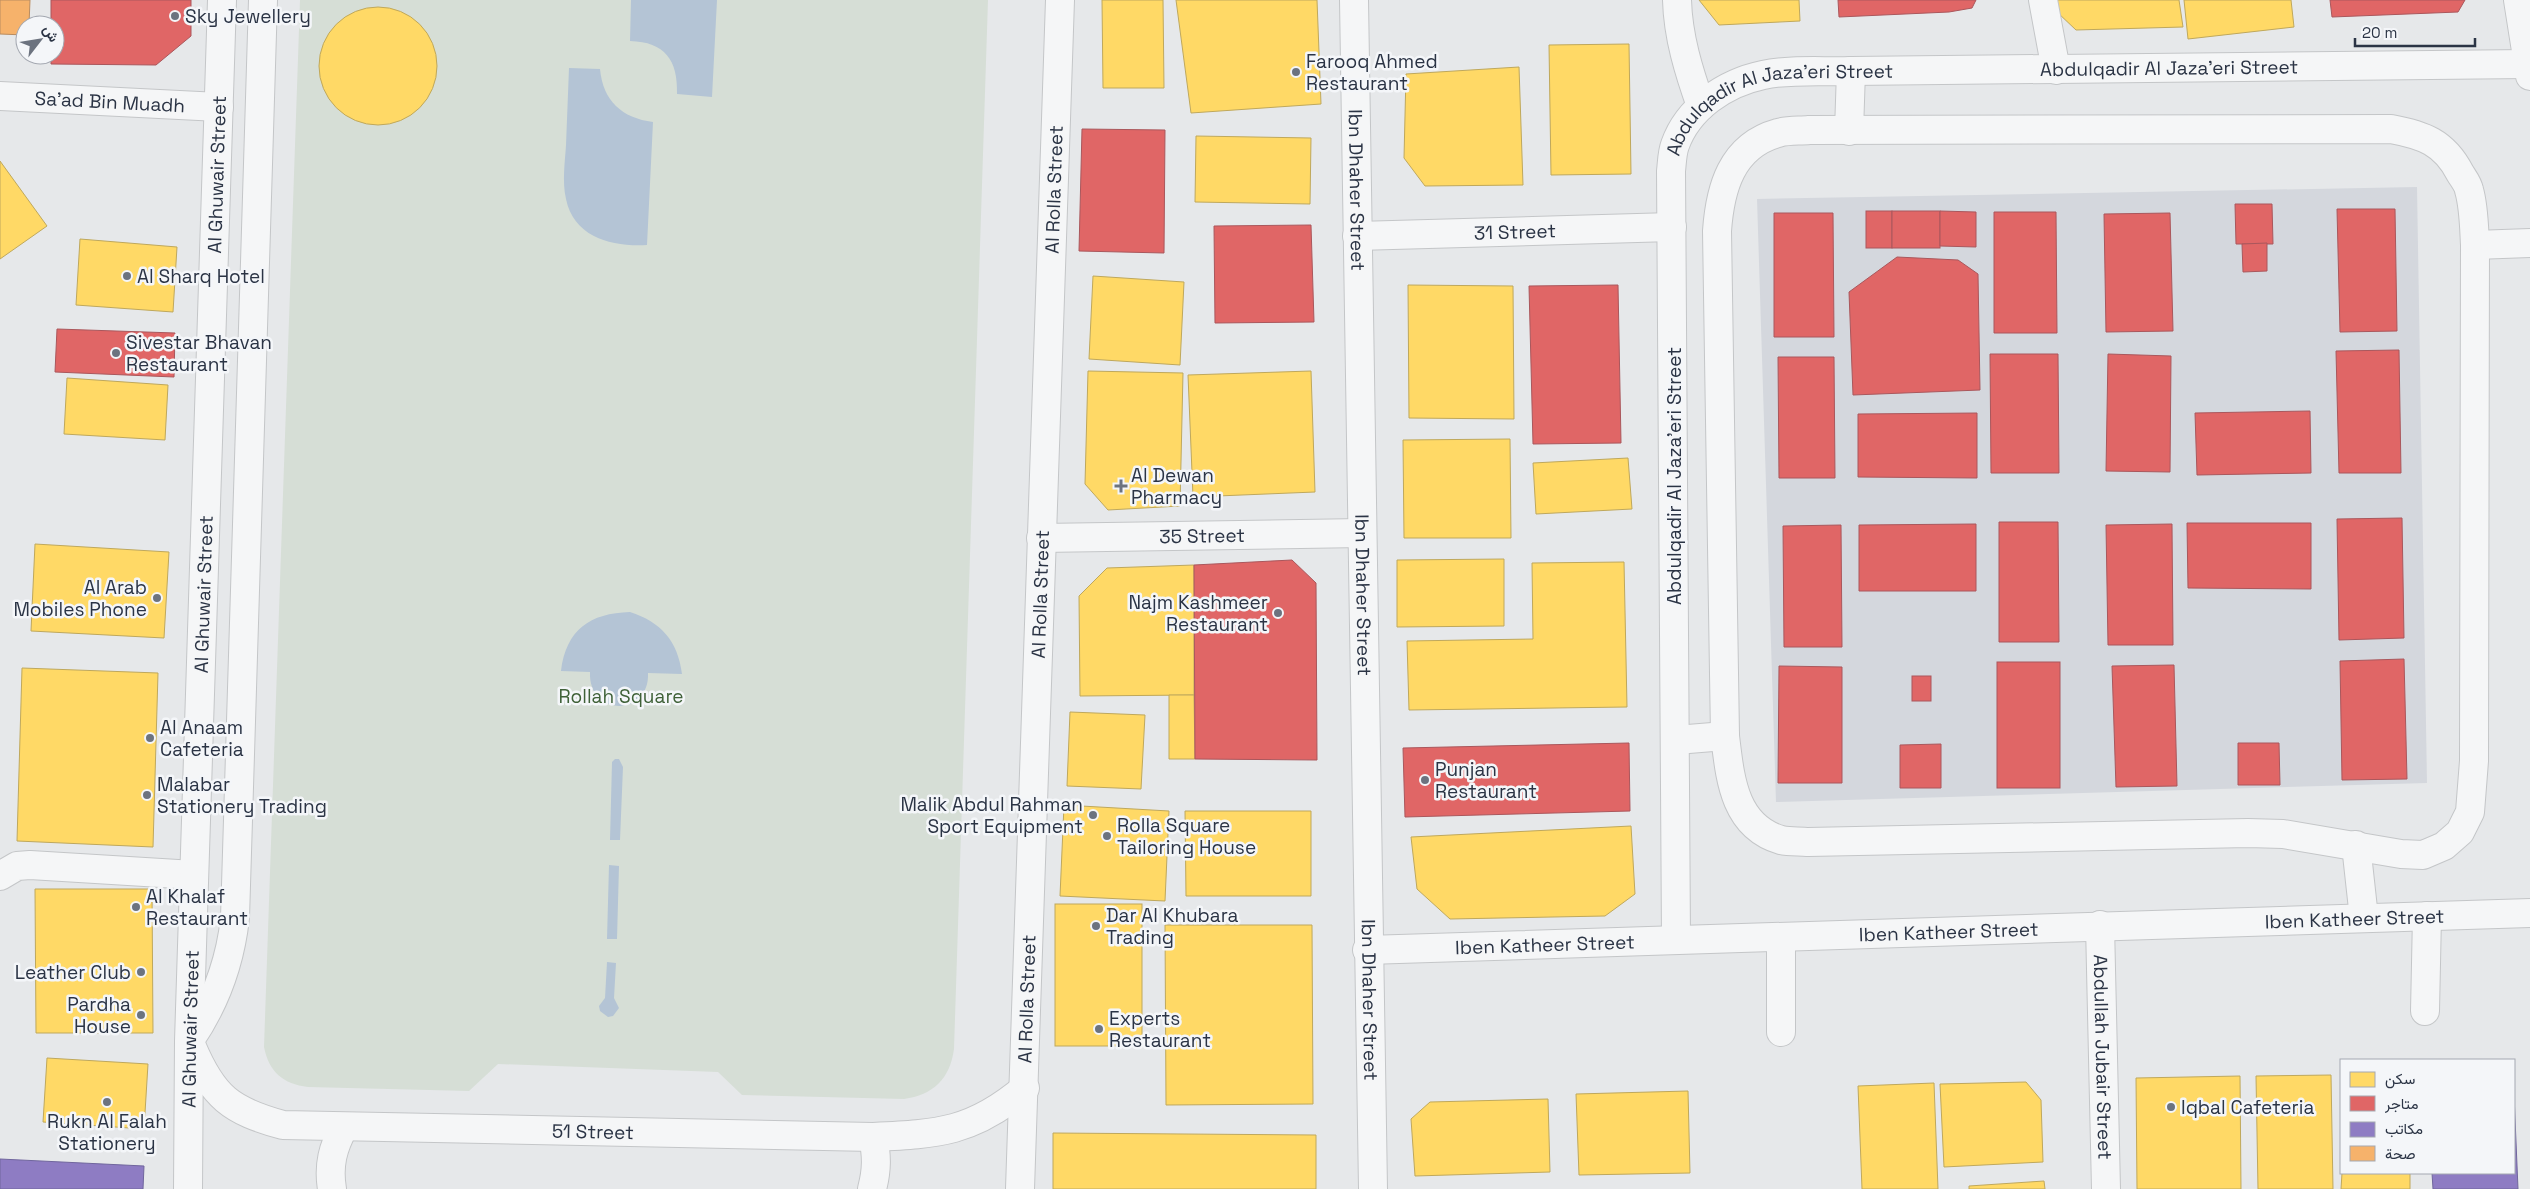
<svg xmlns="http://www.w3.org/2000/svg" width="2530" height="1189" font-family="'Space Grotesk',Vazirmatn,sans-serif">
<rect width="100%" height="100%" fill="#e6e8ea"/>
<!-- built -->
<path fill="#d4d7dd" d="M2417,187L2427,783L1776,802L1757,199Z"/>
<!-- green -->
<path fill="#d6ded6" d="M300,0H988L954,1049C950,1079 933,1095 904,1099L742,1095L718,1072L498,1064L469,1091L308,1087C283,1084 269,1072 264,1047Z"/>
<!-- water -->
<g fill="#b4c4d5">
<path d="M631,0H717L712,97L677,94C678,60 665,42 630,41Z"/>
<path d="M569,68L600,69C603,101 622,118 653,122L647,245C613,247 574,238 566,199C562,181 565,162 566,145C567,119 568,94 569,68Z"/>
<path d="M630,612C661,622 678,641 682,674L648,673C650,717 588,717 590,672L561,671C566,630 590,613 630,612Z"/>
<path d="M615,759H619L623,767L620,840H610L612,762Z"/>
<path d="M609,865L619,866L617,939H607Z"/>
<path d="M607,962L616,963L614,998L619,1008L613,1016L608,1017L600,1011L599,1006L605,998Z"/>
</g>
<!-- homes -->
<g fill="#ffd966" stroke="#bfa85c">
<path d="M1102,0H1163L1164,88H1103Z"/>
<path d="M1176,0H1317L1321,104L1191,113Z"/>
<path d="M1699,0H1799L1800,21L1719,25Z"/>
<path d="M2055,0H2179L2183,27L2076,30L2057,12Z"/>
<path d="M2184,0H2291L2294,27L2188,39Z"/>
<circle cx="378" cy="66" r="59"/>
<path d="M1629,44L1631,174L1551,175L1549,45Z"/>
<path d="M1519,67L1523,185L1425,186L1404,158L1406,74Z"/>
<path d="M1196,136L1311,138L1310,204L1195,202Z"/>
<path d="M0,161L47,226L0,259Z"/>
<path d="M80,239L177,247L173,312L76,305Z"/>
<path d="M1093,276L1184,282L1180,365L1089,359Z"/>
<path d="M1408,285L1513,286L1514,419L1409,418Z"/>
<path d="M1088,371L1183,373L1180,506L1108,510L1085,484Z"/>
<path d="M1311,371L1315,492L1193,497L1188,375Z"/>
<path d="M67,378L168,385L165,440L64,434Z"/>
<path d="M1510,439L1511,538H1404L1403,440Z"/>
<path d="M1628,458L1632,509L1536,514L1533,463Z"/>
<path d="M35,544L169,552L164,638L31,631Z"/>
<path d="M1504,559V626L1397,627V560Z"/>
<path d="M1624,562L1627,707L1409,710L1407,641L1533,639L1532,563Z"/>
<path d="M1194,565V695L1080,696L1079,596L1107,568Z"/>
<path d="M22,668L158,673L153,847L17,841Z"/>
<path d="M1169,695H1194L1195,759H1169Z"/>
<path d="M1070,712L1145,715L1141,789L1067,786Z"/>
<path d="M1064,805L1169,811L1165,901L1060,896Z"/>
<path d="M1185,811H1311V896H1186Z"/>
<path d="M1631,826L1635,894L1605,916L1450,919L1417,889L1411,837Z"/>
<path d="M35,889H152L153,1033H36Z"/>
<rect x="1055" y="904" width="87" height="142"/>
<path d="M1165,925H1312L1313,1104L1166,1105Z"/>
<path d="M47,1058L148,1064L144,1129L43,1122Z"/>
<path d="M2331,1075L2333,1189H2258L2256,1076Z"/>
<path d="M2240,1076L2241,1189H2137L2136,1078Z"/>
<path d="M2026,1082L2041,1100L2043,1162L1944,1167L1940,1084Z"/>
<path d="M1934,1083L1938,1189H1862L1858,1086Z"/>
<path d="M1688,1091L1690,1173L1579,1175L1576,1094Z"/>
<path d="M1548,1099L1550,1172L1415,1176L1411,1119L1430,1102Z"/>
<path d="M1053,1133L1316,1135V1189H1053Z"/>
<path d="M2342,1173H2410V1189H2341Z"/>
<path d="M2044,1181L2045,1189H1969V1186Z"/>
</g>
<!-- shops -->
<g fill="#e06666" stroke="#aa575c">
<path d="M51,0H191V36L156,65L51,64V55H55V25H51Z"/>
<path d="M1838,0H1976L1972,8L1949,12L1839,17Z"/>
<path d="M2330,0H2465L2458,12L2332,17Z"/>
<path d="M1082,129L1165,130L1164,253L1079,251Z"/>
<path d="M2235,204H2272L2273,244H2236Z"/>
<path d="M2337,209H2395L2397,331L2340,332Z"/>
<rect x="1866" y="211" width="26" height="37"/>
<rect x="1892" y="211" width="48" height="37"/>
<path d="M1940,211L1976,212V247L1940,246Z"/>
<path d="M1994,212H2056L2057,333H1994Z"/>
<path d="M1774,213H1833L1834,337H1774Z"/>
<path d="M2170,213L2173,331L2106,332L2104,214Z"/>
<path d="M1311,225L1314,322L1215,323L1214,226Z"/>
<path d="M2267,243V271L2243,272L2242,244Z"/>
<path d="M1897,257L1958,260L1978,274L1980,390L1853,395L1849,292Z"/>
<path d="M1618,285L1621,443L1533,444L1529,286Z"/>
<path d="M57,329L175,333L174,377L55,372Z"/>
<path d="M2399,350L2401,473H2339L2336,351Z"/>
<path d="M1990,354H2058L2059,473H1991Z"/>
<path d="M2108,354L2171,356L2170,472L2106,471Z"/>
<path d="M1778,357H1834L1835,478H1779Z"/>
<path d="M2310,411L2311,473L2197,475L2195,413Z"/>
<path d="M1977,413V478L1858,477V414Z"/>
<path d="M2402,518L2404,638L2339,640L2337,519Z"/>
<path d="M1999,522H2058L2059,642H1999Z"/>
<path d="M2187,523H2311V589L2188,588Z"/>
<path d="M1976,524V591H1859V525Z"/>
<path d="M2172,524L2173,645H2108L2106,525Z"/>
<path d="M1841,525L1842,647H1784L1783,526Z"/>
<path d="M1292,560L1316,583L1317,760L1195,759L1194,565Z"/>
<path d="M2404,659L2407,779L2342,780L2340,661Z"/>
<rect x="1997" y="662" width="63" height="126"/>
<path d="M2174,665L2177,786L2116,787L2112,666Z"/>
<path d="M1779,666L1842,667V783H1778Z"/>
<rect x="1912" y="676" width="19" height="25"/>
<path d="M1629,743L1630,811L1405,817L1403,748Z"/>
<path d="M2238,743H2279L2280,785H2238Z"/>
<path d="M1941,744V788H1900V745Z"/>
</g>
<!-- offices -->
<g fill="#8e7cc3" stroke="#70669d">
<path d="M2514,1095L2518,1189H2433L2432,1173H2514Z"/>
<path d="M0,1159L144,1166L143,1189H0Z"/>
</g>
<!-- health -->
<path fill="#f6b26b" stroke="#b98c60" d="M0,0H30L29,25H25V35L0,34Z"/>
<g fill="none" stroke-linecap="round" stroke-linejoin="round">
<defs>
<g id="minor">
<path id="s1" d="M1354,0L1373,1189"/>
<path d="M1677,0C1678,37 1689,72 1701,106"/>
<path d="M2043,0L2056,70"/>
<path d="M2518,0L2530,76"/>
<path id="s2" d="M0,96L219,107"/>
<path d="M2391,129C2423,135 2444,142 2460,173C2463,178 2468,184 2469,190C2474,207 2474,227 2475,245L2474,761L2470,812L2460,832L2444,846L2423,855L2401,854L2283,834L2248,833L1808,842C1800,841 1790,842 1781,840C1733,826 1730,776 1725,736L1717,231C1720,189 1731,146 1778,133C1787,130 1799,131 1809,130Z"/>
<path d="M1849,131L1851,71"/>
<path id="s3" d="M1357,236L1672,227"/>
<path d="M2475,245L2530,243"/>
<path id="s4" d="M1041,538L1362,533"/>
<path d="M1676,740L1725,736"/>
<path d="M2356,845L2364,918"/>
<path d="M0,876L17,866L30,865L194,875"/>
<path id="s5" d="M2100,925L2106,1189"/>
<path d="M1781,937V1032"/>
<path id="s6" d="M1676,940L1671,171C1672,163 1672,153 1675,145C1688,108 1725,83 1763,75C1789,69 1824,72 1851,71L2528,64"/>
<path id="s7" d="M1367,950L2530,913"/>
<path d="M2425,1011L2427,916"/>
<path d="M190,1040C216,1002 230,963 235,918L263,0"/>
<path id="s8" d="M192,1047C213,1097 231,1111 283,1125L873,1137C939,1134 973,1132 1025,1088"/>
<path id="s9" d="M188,1189L189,1041L222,0"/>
<path d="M332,1189C328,1165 333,1147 344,1127"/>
<path d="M872,1189C877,1170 877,1156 873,1137"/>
<path id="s10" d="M1020,1189L1060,0"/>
</g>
</defs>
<!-- minor casing -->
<use href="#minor" stroke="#c4c6c8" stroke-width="30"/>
<!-- minor -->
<use href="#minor" stroke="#f5f6f7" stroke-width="28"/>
</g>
<!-- markers -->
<g fill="#6c737f" stroke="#f4f6f9" stroke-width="2">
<circle cx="175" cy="16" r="5"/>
<circle cx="1296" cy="72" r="5"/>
<circle cx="127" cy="276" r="5"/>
<circle cx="116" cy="353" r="5"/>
<path d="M1118.5 478.5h5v5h5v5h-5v5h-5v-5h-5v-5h5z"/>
<circle cx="157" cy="598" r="5"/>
<circle cx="1278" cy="613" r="5"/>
<circle cx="150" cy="738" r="5"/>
<circle cx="1425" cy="780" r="5"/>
<circle cx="147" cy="795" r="5"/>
<circle cx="1093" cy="815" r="5"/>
<circle cx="1107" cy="836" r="5"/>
<circle cx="136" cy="907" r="5"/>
<circle cx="1096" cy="926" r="5"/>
<circle cx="141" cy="972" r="5"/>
<circle cx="141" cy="1015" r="5"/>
<circle cx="1099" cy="1029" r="5"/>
<circle cx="107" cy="1102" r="5"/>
<circle cx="2171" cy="1107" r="5"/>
</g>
<g text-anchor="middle" stroke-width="5" stroke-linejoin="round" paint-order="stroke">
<!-- poi labels -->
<g font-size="19" fill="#2b3445" stroke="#f4f6f9" text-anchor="start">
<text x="185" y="23">Sky Jewellery</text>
<text x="1306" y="68">Farooq Ahmed<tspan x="1306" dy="22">Restaurant</tspan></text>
<text x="137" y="283">Al Sharq Hotel</text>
<text x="126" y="349">Sivestar Bhavan<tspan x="126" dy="22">Restaurant</tspan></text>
<text x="1131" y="482">Al Dewan<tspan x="1131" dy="22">Pharmacy</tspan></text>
<text x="147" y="594" text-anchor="end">Al Arab<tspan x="147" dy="22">Mobiles Phone</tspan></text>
<text x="1268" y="609" text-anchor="end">Najm Kashmeer<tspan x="1268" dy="22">Restaurant</tspan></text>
<text x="160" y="734">Al Anaam<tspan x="160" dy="22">Cafeteria</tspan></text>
<text x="1435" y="776">Punjan<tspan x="1435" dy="22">Restaurant</tspan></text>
<text x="157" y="791">Malabar<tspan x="157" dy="22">Stationery Trading</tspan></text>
<text x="1083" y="811" text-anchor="end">Malik Abdul Rahman<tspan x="1083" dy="22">Sport Equipment</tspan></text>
<text x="1117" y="832">Rolla Square<tspan x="1117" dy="22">Tailoring House</tspan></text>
<text x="146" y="903">Al Khalaf<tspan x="146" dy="22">Restaurant</tspan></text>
<text x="1106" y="922">Dar Al Khubara<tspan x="1106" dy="22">Trading</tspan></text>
<text x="131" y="979" text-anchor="end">Leather Club</text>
<text x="131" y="1011" text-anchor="end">Pardha<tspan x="131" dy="22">House</tspan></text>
<text x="1109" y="1025">Experts<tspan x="1109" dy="22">Restaurant</tspan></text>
<text x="2181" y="1114">Iqbal Cafeteria</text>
<text x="107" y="1128" text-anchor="middle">Rukn Al Falah<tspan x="107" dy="22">Stationery</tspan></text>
</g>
<!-- street labels -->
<g font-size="19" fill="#2b3445" stroke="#f4f6f9">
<text dy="7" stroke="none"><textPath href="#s6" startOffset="1319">Abdulqadir Al Jaza'eri Street</textPath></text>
<text dy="7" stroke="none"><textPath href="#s2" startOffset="110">Sa'ad Bin Muadh</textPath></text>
<text dy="7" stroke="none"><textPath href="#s6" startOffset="914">Abdulqadir Al Jaza'eri Street</textPath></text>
<text dy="7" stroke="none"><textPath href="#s9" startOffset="1015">Al Ghuwair Street</textPath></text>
<text dy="7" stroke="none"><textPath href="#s10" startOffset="1000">Al Rolla Street</textPath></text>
<text dy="7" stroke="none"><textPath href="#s1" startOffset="190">Ibn Dhaher Street</textPath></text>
<text dy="7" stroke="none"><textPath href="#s3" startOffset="158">31 Street</textPath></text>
<text transform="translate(1674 476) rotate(-90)" y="7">Abdulqadir Al Jaza'eri Street</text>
<text dy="7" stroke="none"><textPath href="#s4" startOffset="161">35 Street</textPath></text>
<text dy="7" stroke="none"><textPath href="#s9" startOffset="595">Al Ghuwair Street</textPath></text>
<text dy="7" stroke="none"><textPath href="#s10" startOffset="595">Al Rolla Street</textPath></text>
<text dy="7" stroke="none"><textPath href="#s1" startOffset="595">Ibn Dhaher Street</textPath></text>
<text dy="7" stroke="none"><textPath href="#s7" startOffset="988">Iben Katheer Street</textPath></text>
<text dy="7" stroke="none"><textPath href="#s7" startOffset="582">Iben Katheer Street</textPath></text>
<text dy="7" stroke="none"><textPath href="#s7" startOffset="178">Iben Katheer Street</textPath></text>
<text dy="7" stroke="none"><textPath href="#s10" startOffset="190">Al Rolla Street</textPath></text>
<text dy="7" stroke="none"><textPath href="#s1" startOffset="1000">Ibn Dhaher Street</textPath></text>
<text dy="7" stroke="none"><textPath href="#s9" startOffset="160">Al Ghuwair Street</textPath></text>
<text dy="7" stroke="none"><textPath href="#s5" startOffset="132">Abdullah Jubair Street</textPath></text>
<text dy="7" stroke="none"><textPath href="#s8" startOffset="436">51 Street</textPath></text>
</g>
<!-- park labels -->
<g font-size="19" fill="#3f6138" stroke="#f4f6f9">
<text x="621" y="703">Rollah Square</text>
</g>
</g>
<!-- legend -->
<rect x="2340" y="1059" width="175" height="115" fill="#f4f6f9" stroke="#a4a8b1"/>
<rect x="2350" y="1072" width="25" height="15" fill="#ffd966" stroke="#a4a8b1"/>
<text x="2385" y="1084" font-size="15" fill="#2b3445">سكن</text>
<rect x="2350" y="1096" width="25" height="15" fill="#e06666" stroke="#a4a8b1"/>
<text x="2385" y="1109" font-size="15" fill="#2b3445">متاجر</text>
<rect x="2350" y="1122" width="25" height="15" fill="#8e7cc3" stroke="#a4a8b1"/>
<text x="2385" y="1134" font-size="15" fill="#2b3445">مكاتب</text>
<rect x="2350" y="1146" width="25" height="15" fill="#f6b26b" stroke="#a4a8b1"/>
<text x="2385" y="1159" font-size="15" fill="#2b3445">صحة</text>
<!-- north arrow -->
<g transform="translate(40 40) rotate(59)"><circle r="24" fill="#f4f6f9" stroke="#a4a8b1"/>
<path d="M0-4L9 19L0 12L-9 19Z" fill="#6c737f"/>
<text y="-8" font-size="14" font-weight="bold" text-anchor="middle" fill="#2b3445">ش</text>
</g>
<!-- scale -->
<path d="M2355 38v8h120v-8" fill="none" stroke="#2b3445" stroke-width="2.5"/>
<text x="2362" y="38" font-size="15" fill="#2b3445" stroke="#f4f6f9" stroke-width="4" paint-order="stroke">20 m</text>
</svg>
